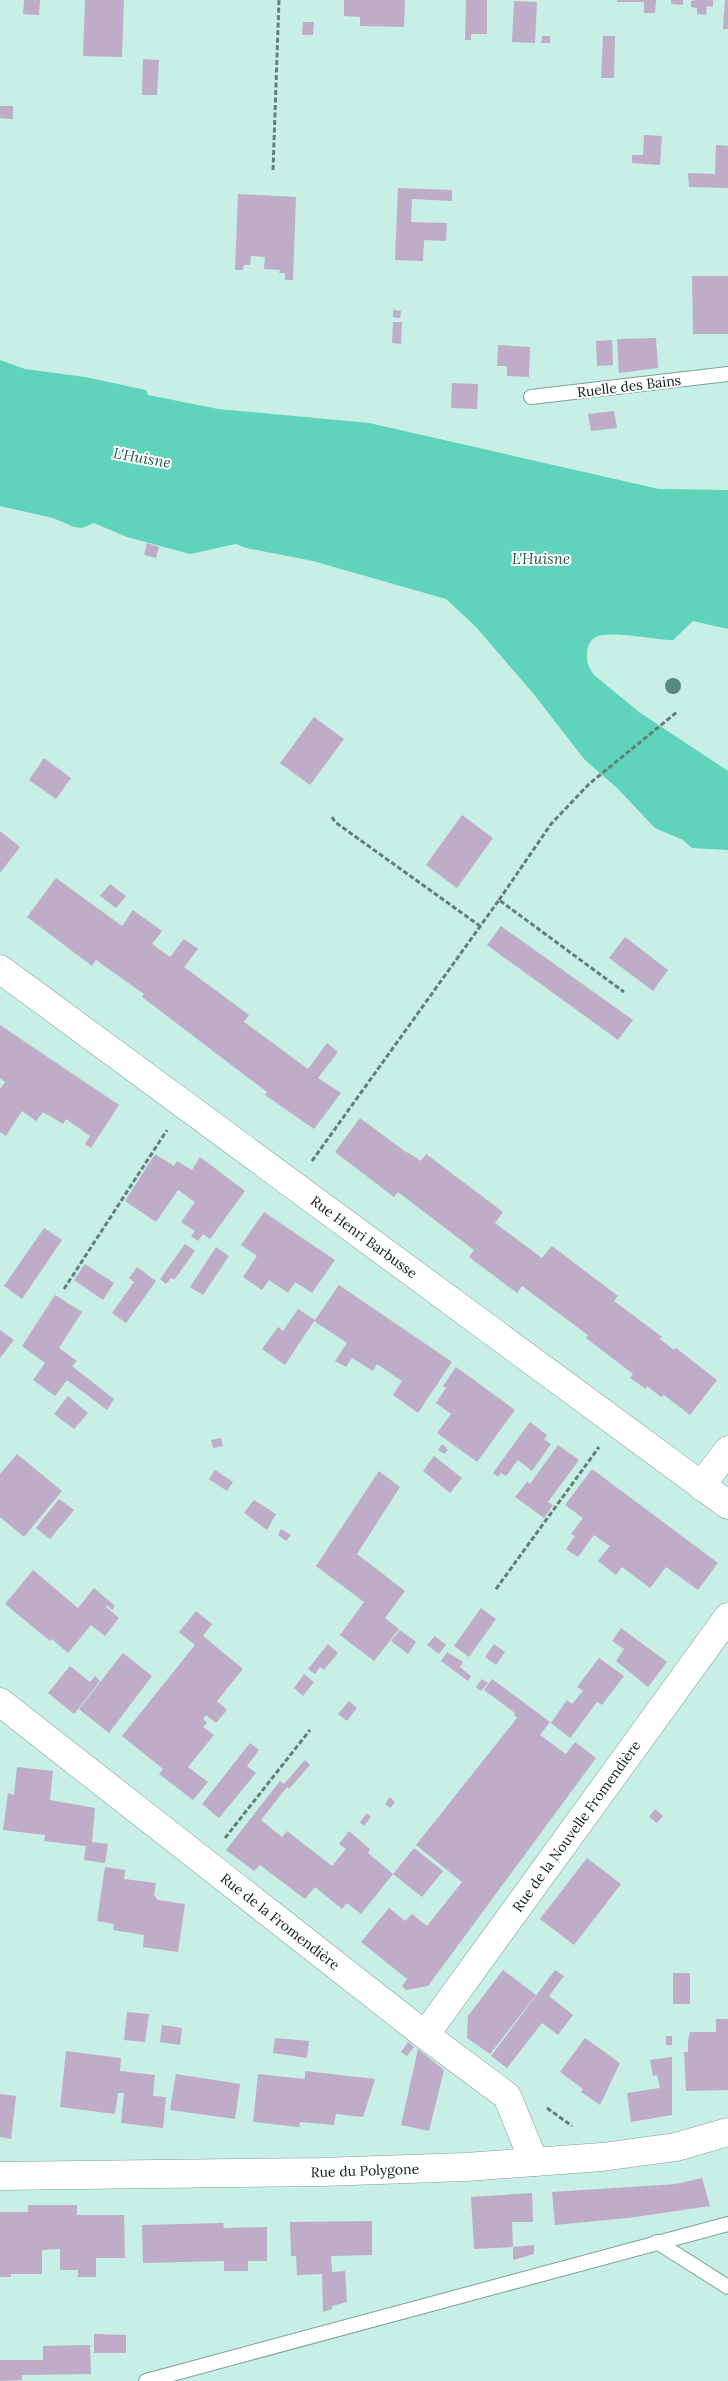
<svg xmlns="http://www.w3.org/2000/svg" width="728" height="2381" font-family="Lora,serif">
<rect width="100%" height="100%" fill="#c7efe5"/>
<!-- water -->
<path fill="#60d3bb" d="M0,360L25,369L85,377L146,390L148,395L218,409L369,423L659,489L728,490V629L693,621L673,640C655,640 609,630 596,637C590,640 587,647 587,653C586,662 589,668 594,675L639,712L728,771V850L692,848L683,840L655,828L617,788L585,760L532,692L476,627L446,599L313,561L246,548L236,544L190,554L127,537L94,523L82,528L74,527L53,518L0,506Z"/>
<!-- building -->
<g fill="#bfacc7">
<path d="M24,0H40L39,15L23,14Z"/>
<path d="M85,0H124L122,57L83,56Z"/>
<path d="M344,0H405L404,27L360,26V17L344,16Z"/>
<path d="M466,0H487V34H471V40H465Z"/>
<path d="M617,0H656L655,13H644V2H617Z"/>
<path d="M671,0H683V5L671,4Z"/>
<path d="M697,0H713V7L707,6L706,15L697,14V8L691,7V1Z"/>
<path d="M725,0H728V29H723Z"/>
<path d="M514,1L537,2L535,43L512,42Z"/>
<path d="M303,22H314L313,35H302Z"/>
<path d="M542,36H550V43H541Z"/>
<path d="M603,36H615L614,78H601Z"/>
<path d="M143,59L159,60L157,95H142Z"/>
<path d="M0,106H13V119L0,118Z"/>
<path d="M644,135L662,136L660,165L632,163V155H643Z"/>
<path d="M716,145L728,146V188L689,187L688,173L715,174Z"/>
<path d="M398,188L452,190V201L412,199L411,222L447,223L446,241L424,240L423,261L395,260Z"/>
<path d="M238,194L296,197L293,280H285V273H279L280,270L264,269L265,257L251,256L250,265H244L243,270H235Z"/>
<path d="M692,276H728V334H693Z"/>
<path d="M393,310L401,311L400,318L393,317Z"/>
<path d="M393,322H402L401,344L392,343Z"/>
<path d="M656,338L658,368L619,373L617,339Z"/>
<path d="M612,340L613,365L597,366L596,341Z"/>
<path d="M498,345L530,347L529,377L507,376V366H497Z"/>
<path d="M452,383L478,384L477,409L451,408Z"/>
<path d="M614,411L617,428L591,431L588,414Z"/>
<path d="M147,543L159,547L156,558L144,555Z"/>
<path d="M314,717L344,739L310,785L280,763Z"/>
<path d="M44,758L71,778L56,799L29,780Z"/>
<path d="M462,815L493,838L457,888L426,865Z"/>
<path d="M0,831L20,847L0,873Z"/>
<path d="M56,878L122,926L133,910L162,931L152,944L170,957L184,939L198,949L184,967L249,1015L244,1022L308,1069L327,1043L338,1052L318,1078L341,1093L314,1129L265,1095L267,1092L142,997L144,994L96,960L92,966L27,917Z"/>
<path d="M110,884L126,896L116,908L100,896Z"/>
<path d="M501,926L633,1020L618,1040L487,945Z"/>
<path d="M625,937L668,970L653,991L609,958Z"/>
<path d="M0,1025L119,1105L91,1148L85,1144L90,1136L66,1119L63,1124L43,1112L36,1121L22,1111L6,1136L0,1132V1089L5,1082L0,1078Z"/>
<path d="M360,1118L407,1153V1152L421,1161L426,1154L503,1212L495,1223L542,1258L552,1246L618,1296L614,1301L662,1337L660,1339L674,1350L676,1348L717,1380L690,1415L664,1395L661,1397L647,1386L646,1389L630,1378L633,1374L586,1338L588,1335L522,1286L517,1293L469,1257L474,1250L398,1192L394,1197L335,1152Z"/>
<path d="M155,1154L174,1166L177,1161L192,1170L200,1157L245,1191L210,1239L203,1234L198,1241L191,1236L195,1231L181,1222L195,1202L178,1190L156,1222L125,1201Z"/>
<path d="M264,1212L335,1260L312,1293L295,1282L288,1293L269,1280L262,1290L243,1277L257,1256L241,1245Z"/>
<path d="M44,1228L62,1240L22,1299L4,1286Z"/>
<path d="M185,1244L195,1251L174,1280L171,1278L166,1284L160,1279Z"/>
<path d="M216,1247L229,1256L203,1295L190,1287Z"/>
<path d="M85,1264L114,1283L103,1300L74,1280Z"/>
<path d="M137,1267L156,1281L126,1323L112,1313L134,1282L129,1278Z"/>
<path d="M339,1285L452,1362L418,1413L393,1395L402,1381L377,1364L373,1371L352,1358L346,1367L335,1361L347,1343L314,1321L285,1365L262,1349L278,1327L283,1331L298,1309L315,1320Z"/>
<path d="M55,1295L82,1312L59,1348L77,1361L72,1366L114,1399L107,1410L67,1380L55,1396L33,1380L45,1363L22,1346Z"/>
<path d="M0,1330L14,1340L0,1358Z"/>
<path d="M456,1367L515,1410L477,1462L437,1433L451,1414L436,1403L446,1388L443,1386Z"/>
<path d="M68,1396L88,1413L74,1429L54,1414Z"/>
<path d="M530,1422L547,1435L544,1439L551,1444L532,1471L518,1460L506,1476L501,1473L498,1477L493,1473Z"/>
<path d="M221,1438L223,1446L213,1448L211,1440Z"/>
<path d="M442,1444L448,1450L444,1454L438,1450Z"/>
<path d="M558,1445L579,1460L548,1502L553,1505L544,1518L515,1497L527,1482L530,1484Z"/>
<path d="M17,1454L62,1491L24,1537L0,1517V1474Z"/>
<path d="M434,1456L462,1478L450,1493L423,1471Z"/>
<path d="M592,1469L718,1563L698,1590L666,1567L650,1588L622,1567L616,1575L598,1561L610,1546L594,1535L578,1557L566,1549L575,1536L571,1534L583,1518L565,1505Z"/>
<path d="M215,1470L233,1482L227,1491L209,1479Z"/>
<path d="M379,1471L400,1487L357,1554L405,1591L385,1618L399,1629L374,1661L340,1635L364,1602L316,1566Z"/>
<path d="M59,1499L74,1510L50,1539L36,1528Z"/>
<path d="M254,1500L276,1514L267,1530L244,1513Z"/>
<path d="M281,1529L291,1535L286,1541L278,1535Z"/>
<path d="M33,1570L78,1608L94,1588L115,1606L112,1610L107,1605L106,1607L119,1618L105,1636L91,1625L68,1653L52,1639L50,1641L5,1604Z"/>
<path d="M481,1608L496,1619L469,1657L454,1646Z"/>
<path d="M196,1611L212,1624L203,1636L243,1669L217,1701L227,1710L216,1723L206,1715L203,1719L207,1723L203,1727L214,1735L188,1767L208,1782L193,1800L159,1774L163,1769L122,1736L195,1645L179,1632Z"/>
<path d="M621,1628L667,1662L648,1687L616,1661L624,1649L612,1641Z"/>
<path d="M400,1630L416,1642L408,1654L391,1641Z"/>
<path d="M435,1636L446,1645L439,1654L427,1645Z"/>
<path d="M328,1644L338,1653L324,1670L320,1667L315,1674L308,1669Z"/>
<path d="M494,1644L505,1652L496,1665L485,1657Z"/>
<path d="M447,1652L463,1662L460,1667L471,1676L468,1681L441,1661Z"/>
<path d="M123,1653L152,1676L109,1733L79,1709Z"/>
<path d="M599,1658L624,1676L602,1705L597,1702L570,1738L551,1723L567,1700L572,1704L583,1691L577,1687Z"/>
<path d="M70,1666L90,1682L95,1676L100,1681L74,1714L48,1693Z"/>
<path d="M304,1674L314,1682L303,1696L294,1688Z"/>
<path d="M482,1679L488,1683L481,1691L476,1687Z"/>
<path d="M492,1679L550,1722L540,1735L566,1754L575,1742L596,1758L428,1986L406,1990L402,1986L407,1979L361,1942L389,1908L405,1921L412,1914L427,1926L462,1882L416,1845L517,1718L514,1715L515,1713L484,1690Z"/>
<path d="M349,1701L357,1708L347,1721L338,1714Z"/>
<path d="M250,1743L259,1750L247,1766L256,1773L219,1818L202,1804Z"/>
<path d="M305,1760L310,1765L289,1789L287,1787L261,1820L282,1837L287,1831L332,1866L346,1849L339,1844L349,1831L370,1849L368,1853L393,1874L361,1914L347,1903L342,1909L315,1887L305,1899L260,1865L254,1871L226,1850L280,1781L284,1784Z"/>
<path d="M17,1767L53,1771L50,1800L95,1808L92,1842L108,1844L105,1863L84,1860L86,1846L44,1841L45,1835L3,1830L8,1793L14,1795Z"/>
<path d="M390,1797L395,1802L390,1808L385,1804Z"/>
<path d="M655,1809L663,1816L657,1823L649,1817Z"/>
<path d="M367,1813L371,1817L364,1826L360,1822Z"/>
<path d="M414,1848L443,1871L422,1897L393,1874Z"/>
<path d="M587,1858L621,1884L574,1945L540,1919Z"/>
<path d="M105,1867L125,1870L124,1879L156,1883L154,1895L158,1900L185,1904L178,1952L143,1947L144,1935L113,1930L114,1924L97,1921Z"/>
<path d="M503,1970L536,1995L490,2054L467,2038L468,2016Z"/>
<path d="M555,1970L564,1976L549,1996L573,2015L558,2035L542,2023L507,2068L491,2056Z"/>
<rect x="673" y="1973" width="17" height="31"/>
<path d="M127,2012L149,2014L145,2042L124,2040Z"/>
<path d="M716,2019H728V2090L686,2091L684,2052H688V2040L690,2032H716Z"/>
<path d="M162,2025L182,2028L180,2045L160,2042Z"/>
<rect x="666" y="2036" width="6" height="9"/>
<path d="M275,2038L309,2041L307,2058L273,2053Z"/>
<path d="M585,2038L620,2063L600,2105L581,2092L583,2089L560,2072Z"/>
<path d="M408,2042L414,2047L407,2056L401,2052Z"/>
<path d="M418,2049L444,2070L429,2131L401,2125Z"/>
<path d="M66,2051L121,2058L120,2071L155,2075L153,2096L166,2097L163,2128L121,2123L124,2093H118L115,2114L60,2107Z"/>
<path d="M672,2057V2115L631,2122L627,2093L660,2088L657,2075L653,2076L650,2060Z"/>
<path d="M305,2071L375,2079L363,2117L336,2114L334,2125L300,2122L299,2127L253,2122L258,2074L305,2079Z"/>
<path d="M176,2074L240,2084L235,2119L170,2110Z"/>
<path d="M0,2094L16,2096L11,2139L0,2137Z"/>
<path d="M702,2178L710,2206L628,2218L555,2225L552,2192L676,2184Z"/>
<path d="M532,2193L533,2222H512L513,2247L534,2245V2254L513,2260V2247L474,2249L471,2197Z"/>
<path d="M28,2205H77V2215H124L125,2258H96V2277H78V2270H60V2249L42,2250V2274H11V2277H0V2212H28Z"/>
<path d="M372,2221V2255L331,2256L332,2272L345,2271L347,2302L332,2306V2309L323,2312L322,2274L297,2275L296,2256H291L290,2222Z"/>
<path d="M223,2223L224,2228L267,2227V2261H248V2271H224V2261L143,2263L142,2225Z"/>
<path d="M94,2334L126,2335V2353H94Z"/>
<path d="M90,2345L91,2374L22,2375V2380L0,2381V2360H43V2346Z"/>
</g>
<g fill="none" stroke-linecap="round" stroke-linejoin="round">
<defs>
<g id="lane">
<path d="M531,397L728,374"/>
<path d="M657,2242L728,2287"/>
<path d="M146,2381L728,2224"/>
</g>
<g id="street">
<path id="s1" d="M0,969L728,1505"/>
<path d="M701,1486L728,1450"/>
<path id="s2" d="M0,1702L425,2035L507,2096L534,2162"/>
<path id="s3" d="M425,2035L728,1617"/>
<path id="s4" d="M0,2176L322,2172L466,2167L602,2157L676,2147L728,2132"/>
</g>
</defs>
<!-- lane casing -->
<use href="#lane" stroke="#7ca298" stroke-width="16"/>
<!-- street casing -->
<use href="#street" stroke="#7ca298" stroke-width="29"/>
<!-- path -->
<g stroke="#647f78" stroke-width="3" stroke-dasharray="5 2.5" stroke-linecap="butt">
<path d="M273,170L279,0"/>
<path d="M332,817L335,822L480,926"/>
<path d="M499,900L551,824L589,784L677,712"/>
<path d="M312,1161L499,900L624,992"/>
<path d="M64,1289L167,1130"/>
<path d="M496,1589L599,1447"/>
<path d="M225,1838L310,1730"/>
<path d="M547,2108L572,2126"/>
</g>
<!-- lane -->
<use href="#lane" stroke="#fff" stroke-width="14"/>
<!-- street -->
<use href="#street" stroke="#fff" stroke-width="28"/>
</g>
<!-- trees -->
<circle fill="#5a897f" cx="673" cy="686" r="8"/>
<g text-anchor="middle" stroke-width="4" stroke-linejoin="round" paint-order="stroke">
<!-- street labels -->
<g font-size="14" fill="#0d1c19" stroke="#fff">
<text transform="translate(629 386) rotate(-7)" y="5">Ruelle des Bains</text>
<text dy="5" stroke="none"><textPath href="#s1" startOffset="452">Rue Henri Barbusse</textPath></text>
<text dy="5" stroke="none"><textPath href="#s3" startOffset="258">Rue de la Nouvelle Fromendière</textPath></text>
<text dy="5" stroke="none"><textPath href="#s2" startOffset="356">Rue de la Fromendière</textPath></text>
<text dy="5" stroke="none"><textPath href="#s4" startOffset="365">Rue du Polygone</textPath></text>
</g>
<!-- water labels -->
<g font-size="15" font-style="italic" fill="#27584e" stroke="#fff">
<text transform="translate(142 458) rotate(10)" y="5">L'Huisne</text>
<text x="541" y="564">L'Huisne</text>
</g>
</g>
</svg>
